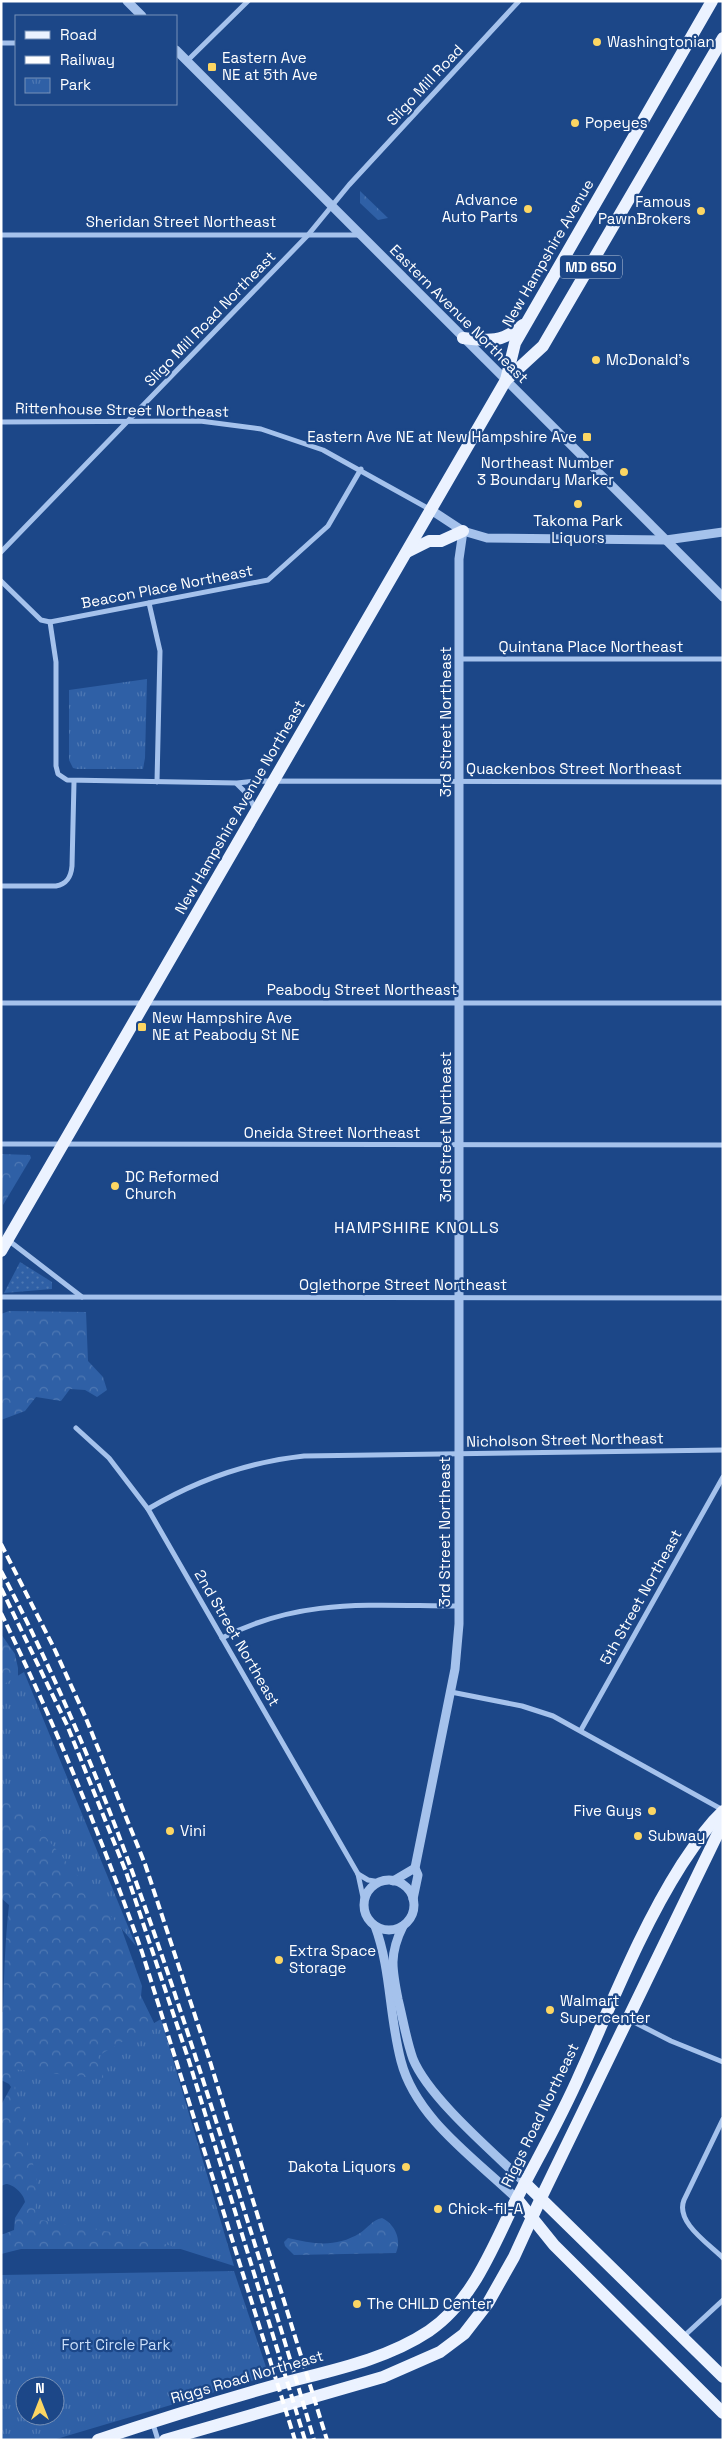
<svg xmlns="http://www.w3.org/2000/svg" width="724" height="2441" font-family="'Space Grotesk',sans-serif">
<defs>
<pattern id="grass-dots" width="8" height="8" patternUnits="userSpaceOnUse" patternTransform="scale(1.25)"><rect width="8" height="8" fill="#2f60a6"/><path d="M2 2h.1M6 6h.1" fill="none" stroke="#4e78b3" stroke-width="1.8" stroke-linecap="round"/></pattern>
<pattern id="forest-crowns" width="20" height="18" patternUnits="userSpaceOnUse" patternTransform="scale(1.25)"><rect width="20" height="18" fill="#2f60a6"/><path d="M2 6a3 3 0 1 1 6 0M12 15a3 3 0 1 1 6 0" fill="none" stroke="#4e78b3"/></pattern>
<pattern id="park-tufts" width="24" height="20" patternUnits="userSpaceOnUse" patternTransform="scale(1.25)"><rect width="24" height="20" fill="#2f60a6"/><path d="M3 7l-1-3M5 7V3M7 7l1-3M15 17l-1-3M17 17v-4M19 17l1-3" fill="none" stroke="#4e78b3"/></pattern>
</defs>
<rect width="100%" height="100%" fill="#1c4788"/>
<!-- grass -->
<path fill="url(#grass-dots)" d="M20,1262L52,1282V1289L4,1293Z"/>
<!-- forest -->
<g fill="url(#forest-crowns)">
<path d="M360,191L388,218L378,220L360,203Z"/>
<path d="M1,1154L30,1155L31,1158L3,1205Z"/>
<path d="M9,1311L86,1312L88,1361L103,1377L107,1390L97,1397L85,1390L70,1389L61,1401L36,1397L25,1411L1,1420V1314Z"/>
<path d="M1,1634L15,1654L18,1668V1689L31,1695L36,1703L40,1717L70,1785L142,1986L141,1996L158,2031L209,2249H21L1,2254V2235L14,2230L15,2218L25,2202C24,2194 13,2184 6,2184L1,2186V2105L11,2087L9,2084L1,2080V2012H3C4,1976 5,1941 9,1905L1,1898Z"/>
<path d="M382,2218C395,2224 402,2240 396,2253L294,2255L285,2246L284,2242L288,2238C313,2244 336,2248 360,2233C368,2228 372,2220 382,2218Z"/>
</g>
<!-- park -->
<g fill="url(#park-tufts)" fill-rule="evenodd">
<path d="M147,679L145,758L143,769H77L73,768L69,760V690Z"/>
<path d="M24,1672L136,1946L1,1783V1686Z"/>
<path d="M161,2019L234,2266L146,2238L35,2219L37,2181L11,2069L104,2079L98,2056Z"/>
<path d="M234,2271L269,2376L53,2440H1V2275ZM25,2386H55V2416H25Z"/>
</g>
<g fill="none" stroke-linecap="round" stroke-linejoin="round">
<!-- minor -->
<g stroke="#a5c2ec" stroke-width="5">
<path d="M1,43H16"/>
<path d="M187,61L248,1"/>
<path d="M1,235H361"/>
<path d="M1,422L200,421L261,429L323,450L431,510"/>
<path d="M1,552L308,235L349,185L519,1"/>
<path d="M1,581L41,620L50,622L268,580L328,526L361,469"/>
<path d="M149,603L160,651L157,782"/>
<path d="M50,622L56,662V766L58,774L67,780L237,783L256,781L723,782"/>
<path d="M460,659H723"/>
<path d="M237,784L248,795L255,809"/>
<path d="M1,886H56C67,884 71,877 72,866L74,782"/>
<path d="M1,1003H723"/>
<path d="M1,1144L723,1145"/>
<path d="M8,1240L82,1297"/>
<path d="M1,1297L723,1298"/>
<path d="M76,1428L109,1458L148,1509L358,1874L364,1902"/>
<path d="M148,1509C197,1480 247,1462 304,1456L723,1450"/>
<path d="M222,1638C302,1597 372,1606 459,1606"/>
<path d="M451,1692L522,1706L553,1716L723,1810"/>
<path d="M581,1730L723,1477"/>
<path d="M358,1874L368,1880L380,1882"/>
<path d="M628,2019L671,2041L723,2062"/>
<path d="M723,2119L684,2200C675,2222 709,2244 723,2258"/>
<path d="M683,2337L723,2300"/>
<path d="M153,2424L158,2440"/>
</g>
<!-- tertiary -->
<g stroke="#a5c2ec" stroke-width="9">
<path d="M127,1L142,16"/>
<path d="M176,50L723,597"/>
<path d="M431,510L463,531L487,538L666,540L723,532"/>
<circle cx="389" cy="1905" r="25"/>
<path d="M393,1881L415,1868"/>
<path d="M413,1899L418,1875L415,1868L455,1669L459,1624V559L463,531"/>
<path d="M375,1926C391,1969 389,2016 401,2061C416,2119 476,2159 517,2199"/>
<path d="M403,1926C389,1954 392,1969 398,1999C403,2019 406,2039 413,2059C429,2098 493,2152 525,2183"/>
</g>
<!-- primary -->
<g stroke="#ebf2ff" stroke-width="12">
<path d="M463,338C489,341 501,343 523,325"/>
<path d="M506,380L543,346L723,38"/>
<path d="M407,552L429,541H441L463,531"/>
<path d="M1,1251L506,380L515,343L712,1"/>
<path d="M525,2183L723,2377"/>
<path d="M517,2199L554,2245L723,2413"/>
<path d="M98,2440C157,2420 216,2402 276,2385C328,2371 384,2361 429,2331C473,2301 492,2248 515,2202C537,2159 561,2118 580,2074C612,2003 640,1930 682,1864C695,1845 706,1827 723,1811"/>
<path d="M165,2440L383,2377L440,2352L464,2334L488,2303L514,2257L541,2198L719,1831L723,1815"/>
</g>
<!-- rail -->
<g stroke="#fff" stroke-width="4" stroke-dasharray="9 4" stroke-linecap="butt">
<path d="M1,1544L54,1648L85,1716L145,1864L208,2055L327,2440"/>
<path d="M1,1571C91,1741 152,1920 210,2102C246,2215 281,2327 314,2440"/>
<path d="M1,1588L67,1725L126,1872L189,2061L305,2440"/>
<path d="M1,1613C55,1724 101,1836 142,1952L295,2440"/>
</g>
</g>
<!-- markers -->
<g fill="#fcd663" stroke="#1c4788" stroke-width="2">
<circle cx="597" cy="42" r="5"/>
<rect x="207" y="62" width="10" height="10" rx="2.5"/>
<circle cx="575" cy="123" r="5"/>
<circle cx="528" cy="209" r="5"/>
<circle cx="701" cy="211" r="5"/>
<circle cx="596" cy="360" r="5"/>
<rect x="582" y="432" width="10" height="10" rx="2.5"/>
<circle cx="624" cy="472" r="5"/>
<circle cx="578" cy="504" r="5"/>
<rect x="137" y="1022" width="10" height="10" rx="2.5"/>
<circle cx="115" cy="1186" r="5"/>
<circle cx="652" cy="1811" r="5"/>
<circle cx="170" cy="1831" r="5"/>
<circle cx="638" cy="1836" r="5"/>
<circle cx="279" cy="1960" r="5"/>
<circle cx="550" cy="2010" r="5"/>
<circle cx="406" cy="2167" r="5"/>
<circle cx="438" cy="2209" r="5"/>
<circle cx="357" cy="2304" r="5"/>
</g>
<g text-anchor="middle" stroke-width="4.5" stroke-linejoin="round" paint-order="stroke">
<!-- shield labels -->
<rect fill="#1c4788" stroke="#bbc8db" stroke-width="1" x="560" y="255.5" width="62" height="23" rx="4"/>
<g font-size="14" font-weight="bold" fill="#fff">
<text x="591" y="272">MD 650</text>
</g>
<!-- poi labels -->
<g font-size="15" fill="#fff" stroke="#1c4788" text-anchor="start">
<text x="607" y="47">Washingtonian</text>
<text x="222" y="63">Eastern Ave<tspan x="222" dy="17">NE at 5th Ave</tspan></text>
<text x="585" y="128">Popeyes</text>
<text x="518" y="205" text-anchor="end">Advance<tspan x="518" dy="17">Auto Parts</tspan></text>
<text x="691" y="207" text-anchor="end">Famous<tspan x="691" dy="17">PawnBrokers</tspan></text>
<text x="606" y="365">McDonald's</text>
<text x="577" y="442" text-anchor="end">Eastern Ave NE at New Hampshire Ave</text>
<text x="614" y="468" text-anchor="end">Northeast Number<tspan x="614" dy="17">3 Boundary Marker</tspan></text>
<text x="578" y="526" text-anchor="middle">Takoma Park<tspan x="578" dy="17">Liquors</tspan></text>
<text x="152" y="1023">New Hampshire Ave<tspan x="152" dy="17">NE at Peabody St NE</tspan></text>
<text x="125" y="1182">DC Reformed<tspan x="125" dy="17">Church</tspan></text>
<text x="642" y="1816" text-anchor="end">Five Guys</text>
<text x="180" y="1836">Vini</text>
<text x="648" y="1841">Subway</text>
<text x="289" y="1956">Extra Space<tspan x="289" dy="17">Storage</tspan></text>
<text x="560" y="2006">Walmart<tspan x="560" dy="17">Supercenter</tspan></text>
<text x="396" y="2172" text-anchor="end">Dakota Liquors</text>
<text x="448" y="2214">Chick-fil-A</text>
<text x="367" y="2309">The CHILD Center</text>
</g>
<!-- street labels -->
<g font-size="15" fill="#fff" stroke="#1c4788">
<text transform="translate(425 85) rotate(-47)" y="5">Sligo Mill Road</text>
<text x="181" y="227">Sheridan Street Northeast</text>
<text transform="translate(548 253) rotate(-60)" y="5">New Hampshire Avenue</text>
<text transform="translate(459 314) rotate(45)" y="5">Eastern Avenue Northeast</text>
<text transform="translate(210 319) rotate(-46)" y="5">Sligo Mill Road Northeast</text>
<text transform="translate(122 410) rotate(1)" y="5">Rittenhouse Street Northeast</text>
<text transform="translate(167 587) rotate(-11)" y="5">Beacon Place Northeast</text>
<text x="591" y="652">Quintana Place Northeast</text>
<text transform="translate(446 722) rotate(-90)" y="5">3rd Street Northeast</text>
<text x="574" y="774">Quackenbos Street Northeast</text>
<text transform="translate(240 807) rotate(-60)" y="5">New Hampshire Avenue Northeast</text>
<text x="362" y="995">Peabody Street Northeast</text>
<text transform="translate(446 1127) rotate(-90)" y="5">3rd Street Northeast</text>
<text x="332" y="1138">Oneida Street Northeast</text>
<text x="403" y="1290">Oglethorpe Street Northeast</text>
<text transform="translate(565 1440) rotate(-1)" y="5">Nicholson Street Northeast</text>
<text transform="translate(445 1532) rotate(-90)" y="5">3rd Street Northeast</text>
<text transform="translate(641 1597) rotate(-61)" y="5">5th Street Northeast</text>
<text transform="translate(237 1638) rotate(60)" y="5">2nd Street Northeast</text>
<text transform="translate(540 2115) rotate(-64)" y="5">Riggs Road Northeast</text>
<text transform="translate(247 2377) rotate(-16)" y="5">Riggs Road Northeast</text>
</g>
<!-- park labels -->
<g font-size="15" fill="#cadef9" stroke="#1c4788">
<text x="116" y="2350">Fort Circle Park</text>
</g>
<!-- neighbourhood labels -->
<g font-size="16" letter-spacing="1" fill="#fff" stroke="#1c4788">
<text x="417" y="1233">HAMPSHIRE KNOLLS</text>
</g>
</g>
<!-- border -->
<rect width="724" height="2441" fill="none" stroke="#ffffff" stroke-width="5"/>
<!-- legend -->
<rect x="15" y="15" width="162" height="90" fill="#1c4788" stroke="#7791b8"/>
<rect x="25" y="31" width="25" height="8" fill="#ebf2ff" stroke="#7791b8"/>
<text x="60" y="40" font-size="15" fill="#ffffff">Road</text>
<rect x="25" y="56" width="25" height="8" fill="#ffffff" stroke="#7791b8"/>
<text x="60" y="65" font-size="15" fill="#ffffff">Railway</text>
<rect x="25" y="78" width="25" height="15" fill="url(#park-tufts)" stroke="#7791b8"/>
<text x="60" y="90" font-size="15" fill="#ffffff">Park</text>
<!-- north arrow -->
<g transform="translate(40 2401)"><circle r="24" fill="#1c4788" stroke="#7791b8"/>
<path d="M0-4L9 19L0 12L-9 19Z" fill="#fcd663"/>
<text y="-8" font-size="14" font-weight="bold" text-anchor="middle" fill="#ffffff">N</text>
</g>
</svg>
